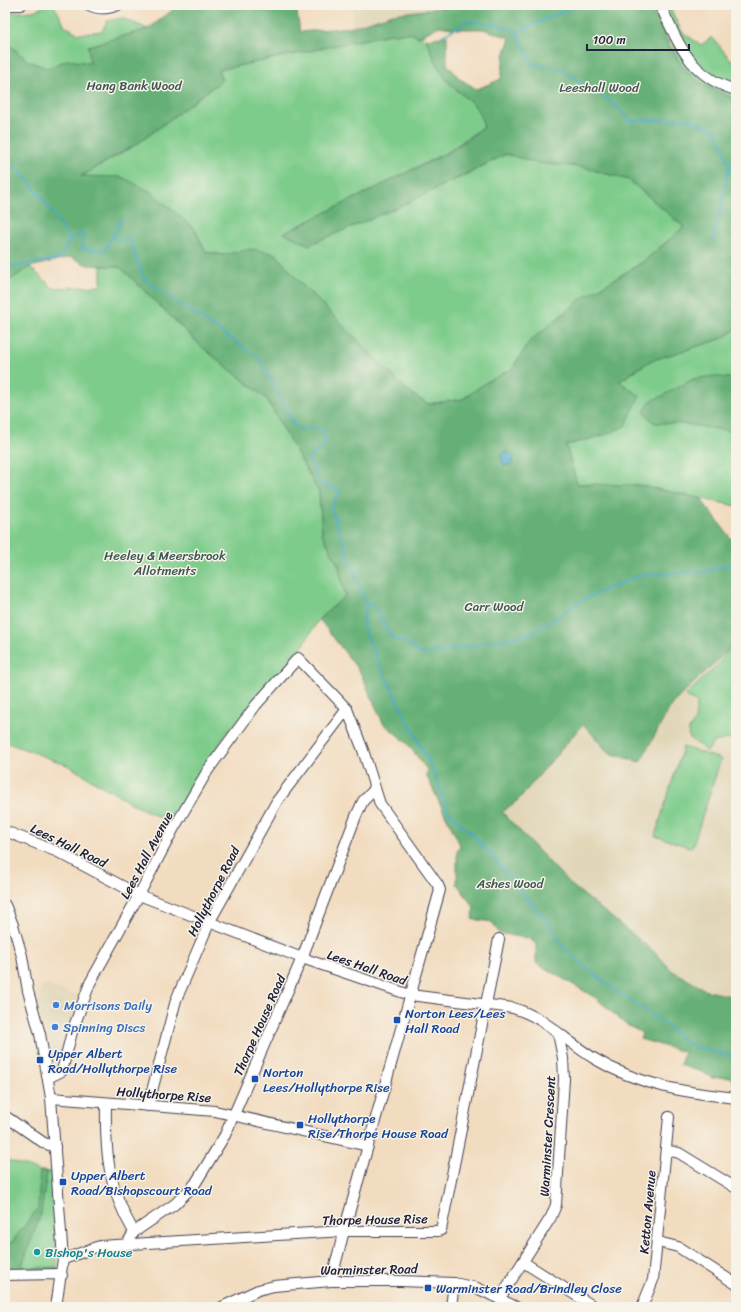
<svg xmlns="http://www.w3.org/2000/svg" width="741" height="1312" font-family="Sriracha,sans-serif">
<rect width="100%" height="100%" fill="#f7f3e8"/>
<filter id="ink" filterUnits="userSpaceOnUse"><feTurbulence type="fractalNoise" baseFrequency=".025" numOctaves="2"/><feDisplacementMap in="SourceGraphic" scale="8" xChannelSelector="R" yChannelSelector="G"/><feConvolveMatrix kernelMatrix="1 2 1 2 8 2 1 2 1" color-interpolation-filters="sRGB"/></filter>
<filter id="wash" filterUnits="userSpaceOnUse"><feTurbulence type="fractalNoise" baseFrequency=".012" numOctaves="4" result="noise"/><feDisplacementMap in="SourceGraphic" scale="16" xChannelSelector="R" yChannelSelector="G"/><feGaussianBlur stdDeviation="0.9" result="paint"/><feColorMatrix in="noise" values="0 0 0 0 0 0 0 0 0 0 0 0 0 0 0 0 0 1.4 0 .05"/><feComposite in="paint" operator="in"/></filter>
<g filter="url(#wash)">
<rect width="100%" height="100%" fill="#f2dcbf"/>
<!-- built -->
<g fill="#e1d6b7">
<path d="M353,5H517L511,8L455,6L352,27Z"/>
<path d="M736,638V997L707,991L671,970L658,955L569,883L502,812L518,800L583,724L609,753L656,731L672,704L726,652Z"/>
<path d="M43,984L85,998L65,1063L56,1059L36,1006Z"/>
</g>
<!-- green -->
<g fill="#7ecc8b" stroke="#507763">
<path d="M48,5H54L65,26L79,34L102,31L107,21L122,18L148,29L89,46L90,63L67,60L47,68L28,61L5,41V13L33,11Z"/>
<path d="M664,5H676L670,8L682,32L701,45L712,37L736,66V99C716,92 691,80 679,62C674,54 667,17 664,5Z"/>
<path d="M410,33L426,39C433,55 439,73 452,86C470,103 476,100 484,126L449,151L284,234L460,178L506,154L537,163L582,167L629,180L684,227L643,262L580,300L530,341L512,369L485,383L463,399L428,404L410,393L360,345L295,277L276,254L251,250L223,255L206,252L194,228L81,177L140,142L222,80L218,70L390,34Z"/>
<path d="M101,266L120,267L202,347L266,398L319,492L322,534L339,566L345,596L319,619L297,656L225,735L171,823L134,805L67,765L5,742V283L30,267L53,288L101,286Z"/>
<path d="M736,329V506L638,485L577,484L566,445L594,438L640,396L619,382L650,361L721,339Z"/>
<path d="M736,641V737L714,742L707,752L689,737L688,732L695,720L697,703L685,696L719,663Z"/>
<path d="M683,747L721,759L692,848L655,836Z"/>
<path d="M5,1159L40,1171L52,1172L58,1274L5,1275Z"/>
</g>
<!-- forest -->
<g fill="#66b077" stroke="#446959" fill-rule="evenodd">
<path d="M179,5H296L300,32L352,27L393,14L455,6L511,8L517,5H652C660,23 668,43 678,60C689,80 716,92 736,99V329L721,339L650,361L619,381L640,396L625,426L608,434L566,445L577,484L638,485L700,498L736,545V638L726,652L672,704L640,762L609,753L583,724L518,800L502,812L569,883L658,955L671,970L707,991L736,997V1089L731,1077L712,1078L702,1072L680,1065L684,1052L640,1039L642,1033L625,1024L596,998L536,963V944L530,939L499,933L492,922L472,919L474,907L457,884V851L460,845L426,775L428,771L407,743L383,723L360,672L319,619L345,596L339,566L322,534L319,492L266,398L202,347L120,267L87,265L71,257L30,267L5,283V41L28,61L47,68L67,60L90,63L88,46L148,29ZM439,26L458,29H483L510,38L504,55L501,79L477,89L460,79L447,64V36L426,39C433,55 439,73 452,86C470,103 476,100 484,127L449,152L284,233L309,245L401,206L506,154L537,163L582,167L629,180L684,227L643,262L580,300L530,341L512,369L485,383L463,399L428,404L410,393L295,277L276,254L251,249L223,255L206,252L194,228L151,192L122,177L81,176L140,142L222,80L218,70L390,34L410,33L419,37Z"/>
<path d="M713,376L736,379V432L684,424L654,423L644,412L650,401L660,397L693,379Z"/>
<path d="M40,1171L47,1172L41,1214L21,1268L57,1267L58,1274L5,1275V1243H11L38,1208Z"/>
</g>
<!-- water -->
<path fill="#43a7c3" stroke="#32647f" d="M506,451L514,457L512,464L505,466L501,459L502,455Z"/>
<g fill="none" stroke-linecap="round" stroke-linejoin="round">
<!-- stream -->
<g stroke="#43a7c3" stroke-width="2">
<path d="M517,32L532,64L563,70L615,105L631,121L688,119L716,130L729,165L736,172"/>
<path d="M442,36L468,21L495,24L517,32L577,5"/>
<path d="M15,166L46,203L70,240"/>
<path d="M111,238L130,240L144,279L259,358L296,428L322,429L326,444L309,458L319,483L340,490L331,508L366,604L363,626L381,668L430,764L448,811L477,839L550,925L565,950L609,986L664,1023L686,1043L701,1049L736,1057"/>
<path d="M713,241L722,203L729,166"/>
<path d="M5,268L59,259L70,240L83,232L82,249L106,250L111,238L122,219"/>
<path d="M366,604L373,605L392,638L405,642L422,655L530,634L586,598L640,575L702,572L736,563"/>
</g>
</g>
</g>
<g filter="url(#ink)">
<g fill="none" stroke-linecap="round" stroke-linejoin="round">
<defs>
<g id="minor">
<path d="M7,5H21"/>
<path d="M89,5C99,10 107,9 118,5"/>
<path d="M660,5C679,44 690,77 736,90"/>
<path d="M5,831L58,852L139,895L302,958L410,995L513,1008C547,1018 566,1042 595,1059C638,1085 687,1093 736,1098"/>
<path d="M5,905L13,925L22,956L28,991L40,1034L51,1098L63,1259L56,1307"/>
<path d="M48,1078L62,1071L72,1032L90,983L139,895L174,828L208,770L256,705L298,658L347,709L363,750L380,804L438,885L440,890L344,1231L331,1281"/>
<path d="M51,1098L215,1111L368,1146"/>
<path d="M106,1103C105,1153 108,1188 134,1232"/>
<path d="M148,1106L176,1000L210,921L277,801L347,709"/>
<path d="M5,1116L44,1143L55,1147"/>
<path d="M666,1150L679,1153L736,1188"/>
<path d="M658,1242L678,1247L736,1284"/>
<path d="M126,1245L134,1232L175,1204L195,1184L225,1135L302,958L356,816L363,801L375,789"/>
<path d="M63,1259C76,1256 87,1249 100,1246L344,1231H438L441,1230L499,939"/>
<path d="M523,1262L593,1306"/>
<path d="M5,1275L58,1274L62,1275"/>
<path d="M500,1298L551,1217L556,1205L564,1079L563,1058L558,1033"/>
<path d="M222,1307L258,1290L274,1286L331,1281H400L454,1283L477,1288L516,1307"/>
<path d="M451,1307L454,1283"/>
<path d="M642,1307L653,1280L669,1117"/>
</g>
</defs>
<!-- minor casing -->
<use href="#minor" stroke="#413e4f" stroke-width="12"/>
<!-- minor -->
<use href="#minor" stroke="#fff" stroke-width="10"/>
</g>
</g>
<!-- markers -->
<g fill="#3f7fe0" stroke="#f7f3e8" stroke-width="1.5">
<circle cx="56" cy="1005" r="4"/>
<circle cx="55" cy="1027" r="4"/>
</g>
<g fill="#1a4fb4" stroke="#f7f3e8" stroke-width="1.5">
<rect x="393" y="1016" width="8" height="8" rx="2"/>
<rect x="36" y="1056" width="8" height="8" rx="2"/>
<rect x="251" y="1075" width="8" height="8" rx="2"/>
<rect x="296" y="1121" width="8" height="8" rx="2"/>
<rect x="59" y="1178" width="8" height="8" rx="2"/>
<rect x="424" y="1284" width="8" height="8" rx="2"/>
</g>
<circle fill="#0f9aa8" stroke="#f7f3e8" stroke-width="1.5" cx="37" cy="1252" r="4"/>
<g text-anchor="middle" stroke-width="3" stroke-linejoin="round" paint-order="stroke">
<!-- park labels -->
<g font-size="13" fill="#3e5553" stroke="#f7f3e8">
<text x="134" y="90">Hang Bank Wood</text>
<text x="599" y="92">Leeshall Wood</text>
<text x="165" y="560">Heeley &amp; Meersbrook<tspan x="165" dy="15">Allotments</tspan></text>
<text x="494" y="611">Carr Wood</text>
<text x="510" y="888">Ashes Wood</text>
</g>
<!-- street labels -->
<g font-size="13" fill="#22223b" stroke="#f7f3e8">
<text transform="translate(69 845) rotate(26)" y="5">Lees Hall Road</text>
<text transform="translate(146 855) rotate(-62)" y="5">Lees Hall Avenue</text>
<text transform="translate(213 891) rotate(-63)" y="5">Hollythorpe Road</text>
<text transform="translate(367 967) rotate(19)" y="5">Lees Hall Road</text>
<text transform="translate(259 1025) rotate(-66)" y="5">Thorpe House Road</text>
<text transform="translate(164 1094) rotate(4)" y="5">Hollythorpe Rise</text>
<text transform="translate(547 1136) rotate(-87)" y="5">Warminster Crescent</text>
<text transform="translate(647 1212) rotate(-85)" y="5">Ketton Avenue</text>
<text transform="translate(375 1219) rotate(-1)" y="5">Thorpe House Rise</text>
<text transform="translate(369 1269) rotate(-1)" y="5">Warminster Road</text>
</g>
<!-- shop labels -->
<g font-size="13" fill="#366cbe" stroke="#f7f3e8" text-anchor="start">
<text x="64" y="1010">Morrisons Daily</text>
<text x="63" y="1032">Spinning Discs</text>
</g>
<!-- transit labels -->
<g font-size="13" fill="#164399" stroke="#f7f3e8" text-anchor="start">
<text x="405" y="1018">Norton Lees/Lees<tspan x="405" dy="15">Hall Road</tspan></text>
<text x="48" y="1058">Upper Albert<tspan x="48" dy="15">Road/Hollythorpe Rise</tspan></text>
<text x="263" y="1077">Norton<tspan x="263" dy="15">Lees/Hollythorpe Rise</tspan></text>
<text x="308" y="1123">Hollythorpe<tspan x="308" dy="15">Rise/Thorpe House Road</tspan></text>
<text x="71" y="1180">Upper Albert<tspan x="71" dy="15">Road/Bishopscourt Road</tspan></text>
<text x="436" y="1293">Warminster Road/Brindley Close</text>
</g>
<!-- culture labels -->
<g font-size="13" fill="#0d838f" stroke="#f7f3e8" text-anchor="start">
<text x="45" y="1257">Bishop's House</text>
</g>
</g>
<!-- margin -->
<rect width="741" height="1312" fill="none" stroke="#f7f3e8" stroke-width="20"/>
<!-- scale -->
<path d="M587 44v6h102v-6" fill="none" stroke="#22223b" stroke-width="2"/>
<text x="593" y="44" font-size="12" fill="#22223b" stroke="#f7f3e8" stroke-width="3" paint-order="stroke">100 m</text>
</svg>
